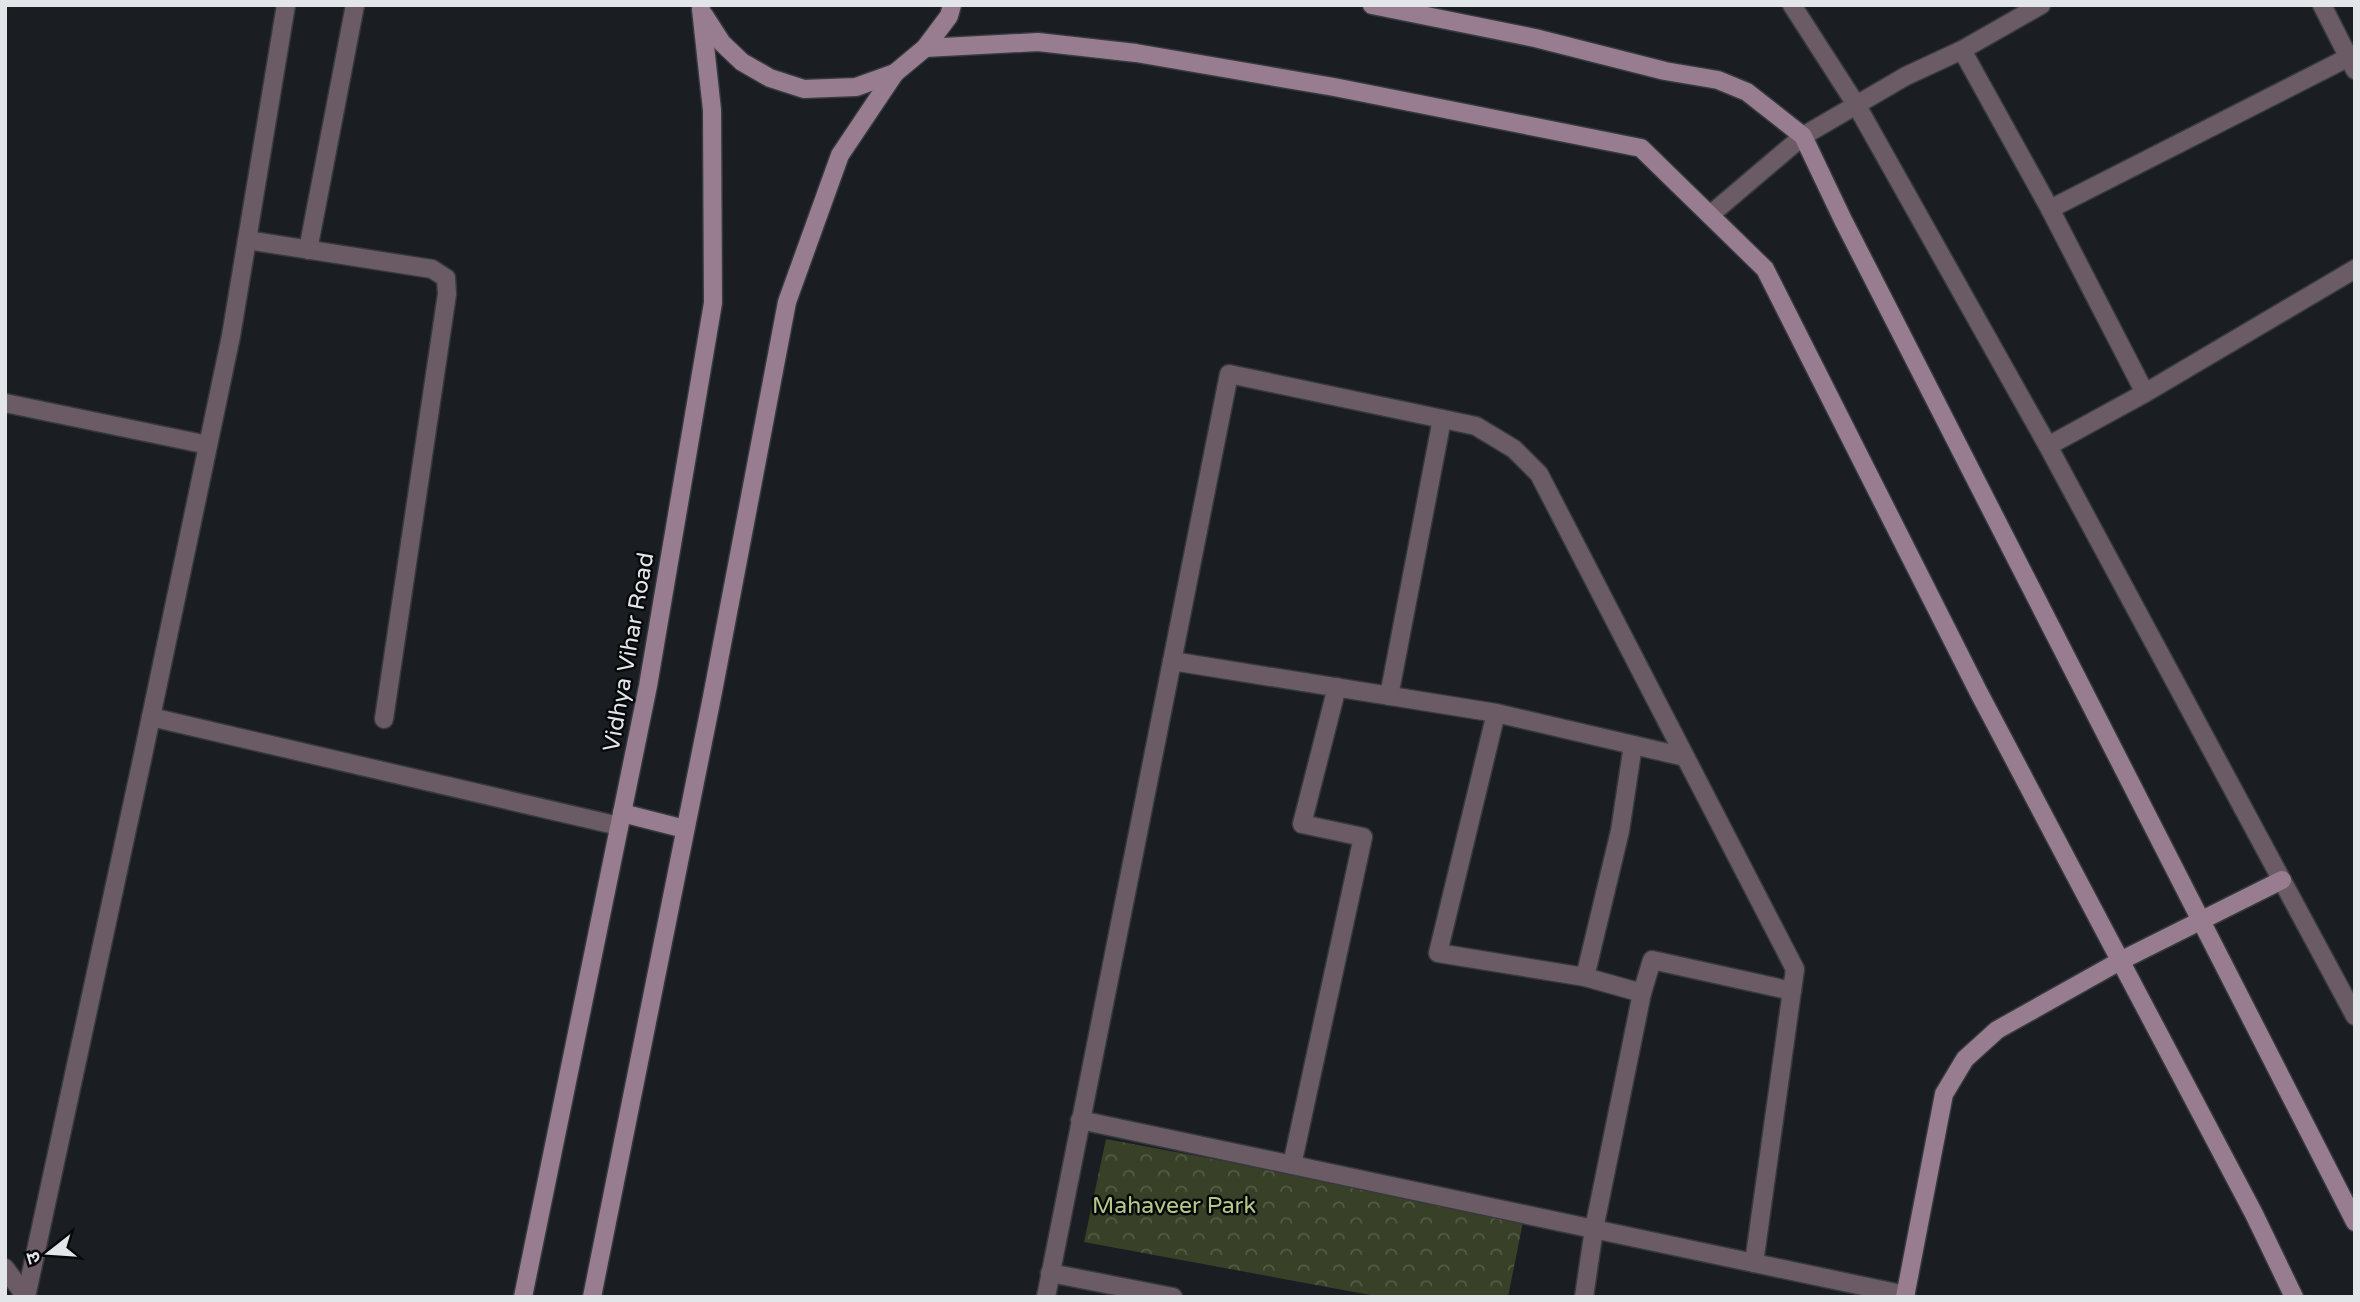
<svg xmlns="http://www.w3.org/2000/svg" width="2360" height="1302" font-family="'Varela Round','Noto Sans Devanagari',sans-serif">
<defs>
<pattern id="forest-crowns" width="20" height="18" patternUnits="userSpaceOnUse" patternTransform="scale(1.75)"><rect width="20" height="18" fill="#384027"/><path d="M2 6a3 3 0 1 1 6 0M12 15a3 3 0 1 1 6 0" fill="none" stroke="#555c46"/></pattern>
</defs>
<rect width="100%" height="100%" fill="#1a1e22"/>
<!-- forest -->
<path fill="url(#forest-crowns)" d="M1106,1139L1524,1217L1508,1297H1381L1084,1242Z"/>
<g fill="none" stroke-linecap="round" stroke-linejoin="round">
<defs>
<g id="street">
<path d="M1792,5L1857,106L2048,446L2355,1016"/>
<path d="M2322,5L2355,70"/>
<path d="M1962,50L2050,209L2145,393"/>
<path d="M2050,209L2355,54"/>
<path d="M1710,215L1803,136L1906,76L1962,50L2041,5"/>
<path d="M247,240L432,269L446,278L447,294L384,719"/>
<path d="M308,250L355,5"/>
<path d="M5,403L208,445"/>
<path d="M2048,446L2145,393L2355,269"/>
<path d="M1172,661L1496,713L1438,953L1585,977L1642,993L1594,1229L1584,1297"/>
<path d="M1389,696L1442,419"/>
<path d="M1496,713L1685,757"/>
<path d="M151,717L619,826"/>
<path d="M1585,977L1620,831L1633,745"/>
<path d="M1642,993L1652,960L1792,991"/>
<path d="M1292,1165L1363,837L1302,824L1337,687"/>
<path d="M1754,1263L1906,1295"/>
<path d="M5,1268L26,1297"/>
<path d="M1050,1273L1173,1297"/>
<path d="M26,1297L143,755L231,336L286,5"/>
<path d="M1046,1297L1229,374L1476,426L1514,449L1539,474L1795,969L1754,1263L1080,1120"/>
</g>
<g id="secondary">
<path d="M1372,5L1535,38L1665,71L1718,80L1747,92L1803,136L1843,220L2355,1222"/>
<path d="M704,15L722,43L742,62L770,78L804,89L856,87L895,73L925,48L949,16L952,5"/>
<path d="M925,48L1038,42L1136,53L1334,87L1641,148L1765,269L1979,693L2254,1214L2294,1297"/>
<path d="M622,813L685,829"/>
<path d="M523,1297L648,686L713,303L712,110L701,9"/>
<path d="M592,1297L712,697L787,302L840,155L895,73"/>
<path d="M1905,1297L1944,1094L1965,1059L1997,1030L2120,961L2282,880"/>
</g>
</defs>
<!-- street casing -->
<use href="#street" stroke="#363a3e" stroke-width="21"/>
<!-- secondary casing -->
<use href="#secondary" stroke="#363a3e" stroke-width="21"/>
<!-- street -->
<use href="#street" stroke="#6b5b65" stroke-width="18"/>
<!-- secondary -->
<use href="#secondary" stroke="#977d8f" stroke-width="18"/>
</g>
<g text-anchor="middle" stroke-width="5" stroke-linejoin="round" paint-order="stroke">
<!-- street labels -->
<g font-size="23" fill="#e3e6e9" stroke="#07080a">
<text transform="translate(628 652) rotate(-80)" y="8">Vidhya Vihar Road</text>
</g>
<!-- park labels -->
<g font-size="23" fill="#b4c988" stroke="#07080a">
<text x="1174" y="1213">Mahaveer Park</text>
</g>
</g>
<!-- border -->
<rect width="2360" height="1302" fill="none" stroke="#e3e6e9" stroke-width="14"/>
<!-- north arrow -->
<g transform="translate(49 1253) rotate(253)" stroke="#07080a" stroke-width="5" paint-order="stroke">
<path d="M0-5L12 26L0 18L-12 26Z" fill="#e3e6e9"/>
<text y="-10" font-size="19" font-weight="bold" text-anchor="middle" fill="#e3e6e9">उ</text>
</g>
</svg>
